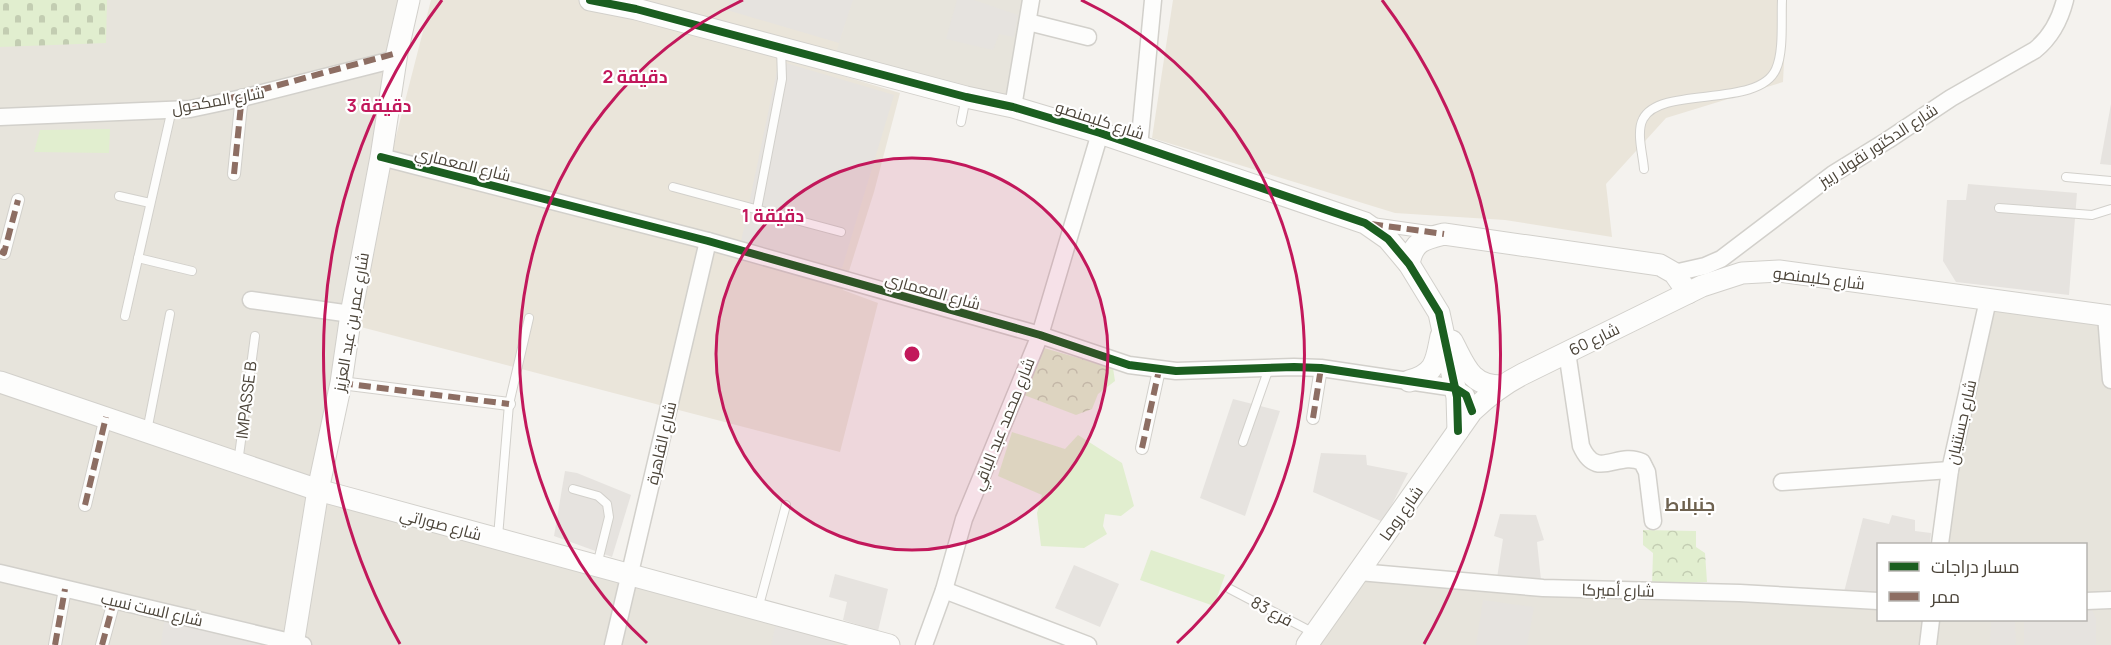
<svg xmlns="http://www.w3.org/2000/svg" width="2111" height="645" font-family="Manrope,Cairo,sans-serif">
<defs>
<pattern id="forest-crowns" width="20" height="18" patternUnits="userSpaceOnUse" patternTransform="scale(1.5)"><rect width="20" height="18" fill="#e1eecf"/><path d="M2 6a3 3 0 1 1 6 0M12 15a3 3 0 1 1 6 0" fill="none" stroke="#c3cdb2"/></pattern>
<pattern id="cemetery-stones" width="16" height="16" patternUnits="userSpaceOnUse" patternTransform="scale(1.5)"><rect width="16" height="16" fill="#e1eecf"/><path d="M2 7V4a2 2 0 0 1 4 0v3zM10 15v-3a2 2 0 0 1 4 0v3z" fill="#c3cdb2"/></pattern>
</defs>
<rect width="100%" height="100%" fill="#f4f2ee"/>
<!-- residential -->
<g fill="#e7e4dc">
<path d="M0,0H409L318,490L889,645H0Z"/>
<path d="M590,0H1031L1013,107Z"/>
<path d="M1988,300L2111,316V645H1298L1359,572L1878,601V620H2086V544H1940Z"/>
</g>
<!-- education -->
<g fill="#eae5da">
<path d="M431,0H853L830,72L900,93L874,192L843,290L878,303L840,452L357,326L393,148Z"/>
<path d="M1173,0H1787L1783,82L1666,118L1606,184L1612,237L1505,220L1395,213L1152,138Z"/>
</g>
<!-- forest -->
<g fill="url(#forest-crowns)">
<path d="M1044,348L1113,368L1115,381L1098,394L1092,409L1076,415L1024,395Z"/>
<path d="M1643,530L1696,531V547L1705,553L1707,582L1652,584L1653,553L1643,545Z"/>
</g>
<!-- cemetery -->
<path fill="url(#cemetery-stones)" d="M0,0H107L106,43L0,47Z"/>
<!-- park -->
<g fill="#e1eecf">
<path d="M110,129L109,153L34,152L40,130Z"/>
<path d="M1012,432L1065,449L1078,435L1122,463L1134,506L1121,516L1105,514L1103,526L1107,534L1084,548L1041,546L1037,513L1042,495L998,476Z"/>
<path d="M1151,550L1225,575L1214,606L1140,580Z"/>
</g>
<!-- parking -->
<g fill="#e6e3df">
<path d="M730,0H853L839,43L727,10Z"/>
<path d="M957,0H974L1018,15L1014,37L999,34L993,50L946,39Z"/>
<path d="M779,61L894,95L842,268L741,242Z"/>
<path d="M2111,104V165L2100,164Z"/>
<path d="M1968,184L2077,193L2069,295L1956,282L1943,261L1947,200H1966Z"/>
<path d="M1233,399L1280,411L1245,516L1200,498Z"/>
<path d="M1321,453L1366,455L1367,465L1408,473L1383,522L1313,492Z"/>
<path d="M565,471L577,473L631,495L612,557L554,536Z"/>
<path d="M1500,514L1536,515L1544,540L1537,542L1541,580L1497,578L1503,539L1494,536Z"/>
<path d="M1892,515L1915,520V531L1931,533L1930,544H1878V595L1844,592L1863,518L1889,524Z"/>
<path d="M1074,565L1119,584L1100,627L1055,608Z"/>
<path d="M835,574L888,589L878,631L843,620L847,602L829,597Z"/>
<path d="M1483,600L1534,607L1527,645H1476Z"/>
<path d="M2091,608L2096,618V645H2024V620H2086V609Z"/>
<path d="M1991,620H2015L2016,645H1990Z"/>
<path d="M164,622L272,645H161Z"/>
<path d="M776,624L836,636L834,645H771Z"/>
</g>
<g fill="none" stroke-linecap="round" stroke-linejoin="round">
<defs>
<g id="service">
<path d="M961,122L966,97"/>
<path d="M1644,169C1643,155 1636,132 1643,119C1660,85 1759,109 1776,69C1784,51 1781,20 1782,0"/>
<path d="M2066,177L2111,181"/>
<path d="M673,187L841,232"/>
<path d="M119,196L150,203"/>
<path d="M1999,208L2092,215L2111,209"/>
<path d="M757,209L782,79L781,48"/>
<path d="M138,258L192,271"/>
<path d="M125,316L172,109"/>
<path d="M147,431L170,314"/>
<path d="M1243,442L1269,368"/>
<path d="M238,463L255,336"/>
<path d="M573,489L598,496L607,504L609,517L597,565"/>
<path d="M498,537L509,404L529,318"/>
<path d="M1230,589L1314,633"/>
<path d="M758,609L786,505"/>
</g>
<g id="pedestrian">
<path d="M234,174L242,95"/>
<path d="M1372,224L1435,233"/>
<path d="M0,251L4,253L18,200"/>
<path d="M341,383L509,404"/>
<path d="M1313,418L1321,368"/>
<path d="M1142,448L1159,370"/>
<path d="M85,505L106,417"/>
<path d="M55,645L65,589"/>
<path d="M102,645L114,601"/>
</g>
<g id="minor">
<path d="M1028,22L1088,37"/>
<path d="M1013,107L1031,0"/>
<path d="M0,117L190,109L242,98L396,59"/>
<path d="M1139,147L1153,0"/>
<path d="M381,157L708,241L1040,335L1129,365L1176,371L1294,367L1321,368L1455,388L1466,395L1472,411"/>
<path d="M1674,273L1705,266L1721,259L1833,174L1888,140L1951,98L2035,50C2051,37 2060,20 2065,0"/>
<path d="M251,300L351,314"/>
<path d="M2106,315L2111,380"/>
<path d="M1567,352L1581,446C1597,482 1617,450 1642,462L1647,472L1653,521"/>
<path d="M1782,482L1950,470"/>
<path d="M1940,544L1950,470L1988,300"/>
<path d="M1359,572L1543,588L1740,593L1878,601"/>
<path d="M0,573L303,645"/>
<path d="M944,590L1088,645"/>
<path d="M2086,601L2111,600"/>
<path d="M613,645L708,241"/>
<path d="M924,645L944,590L964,519L1040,335L1100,133"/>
<path d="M1928,645L1931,620"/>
</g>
<g id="tertiary">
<path d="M590,0L636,9L966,97L1013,107L1100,133L1365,223L1388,239L1409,264L1439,313L1457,397L1458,431"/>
<path d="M1409,264C1413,241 1424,239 1444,234L1660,265L1674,273L1688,293"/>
<path d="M1452,341C1465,365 1470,386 1501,386"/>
<path d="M1409,381C1436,374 1436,361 1441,336"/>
<path d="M0,382L318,490L889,645"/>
<path d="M293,645L318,490L341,383L351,314L381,157L397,53L409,0"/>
<path d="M1307,645L1472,411C1488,396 1503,384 1523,374L1702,286L1742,273L1779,271L2111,316"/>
</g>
</defs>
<!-- service casing -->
<use href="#service" stroke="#d2d0cb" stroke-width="10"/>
<!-- pedestrian casing -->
<use href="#pedestrian" stroke="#d2d0cb" stroke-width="14"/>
<!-- minor casing -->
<use href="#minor" stroke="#d2d0cb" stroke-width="19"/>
<!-- tertiary casing -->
<use href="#tertiary" stroke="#d2d0cb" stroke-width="23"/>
<!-- service -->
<use href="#service" stroke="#fdfdfc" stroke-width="8"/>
<!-- pedestrian -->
<use href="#pedestrian" stroke="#fdfdfc" stroke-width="12"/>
<!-- minor -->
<use href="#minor" stroke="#fdfdfc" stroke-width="16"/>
<!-- tertiary -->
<use href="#tertiary" stroke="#fdfdfc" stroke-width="21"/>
<!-- quiet -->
<g stroke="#8d6e63" stroke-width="6" stroke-dasharray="12 6" stroke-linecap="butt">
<path d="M190,109L397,53"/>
<path d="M234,174L242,95"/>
<path d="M1371,224L1444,234"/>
<path d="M0,251L4,253L18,200"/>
<path d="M341,383L509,404"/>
<path d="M1313,418L1321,368"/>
<path d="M1142,448L1159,370"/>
<path d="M85,505L106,417"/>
<path d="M55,645L65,589"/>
<path d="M102,645L114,601"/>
</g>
<defs>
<g id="cycleway">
<path d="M590,0L636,9L966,97L1013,107L1100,133L1365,223L1388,239L1409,264L1439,313L1457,397L1458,431"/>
<path d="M381,157L708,241L1040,335L1129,365L1176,371L1294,367L1321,368L1455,388L1466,395L1472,411"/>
</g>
</defs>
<!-- cycleway casing -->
<use href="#cycleway" stroke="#fff" stroke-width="11"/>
<!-- cycleway -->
<use href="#cycleway" stroke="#1b5e20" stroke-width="8"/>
</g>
<!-- distance rings -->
<circle cx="912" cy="354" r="196" fill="#c2185b" fill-opacity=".12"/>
<g fill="none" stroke="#c2185b" stroke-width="3">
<circle cx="912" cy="354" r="196"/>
<path d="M647 643A392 392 0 0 1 743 0M1081 0A392 392 0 0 1 1177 643"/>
<path d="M400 644A588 588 0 0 1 442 0M1382 0A588 588 0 0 1 1424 644"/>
</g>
<g text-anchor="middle" stroke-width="4.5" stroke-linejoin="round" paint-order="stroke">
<!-- street labels -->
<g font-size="16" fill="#4b4439" stroke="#fff">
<text transform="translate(218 100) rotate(-10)" y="6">شارع المكحول</text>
<text transform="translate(1100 120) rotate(18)" y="6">شارع كليمنصو</text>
<text transform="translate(1878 145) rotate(-33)" y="6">شارع الدكتور نقولا ربيز</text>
<text transform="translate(463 164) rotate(14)" y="6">شارع المعماري</text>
<text transform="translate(1819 278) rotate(7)" y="6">شارع كليمنصو</text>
<text transform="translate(933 291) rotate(16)" y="6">شارع المعماري</text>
<text transform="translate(351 322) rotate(-80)" y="6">شارع عمر بن عبد العزيز</text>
<text transform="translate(1594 339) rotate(-26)" y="6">شارع 60</text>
<text transform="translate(246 400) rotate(-83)" y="6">IMPASSE B</text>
<text transform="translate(1961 422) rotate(-77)" y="6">شارع جستنيان</text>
<text transform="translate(1003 424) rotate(-68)" y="6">شارع محمد عبد الباقي</text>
<text transform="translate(661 443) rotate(-77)" y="6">شارع القاهرة</text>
<text transform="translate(1401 513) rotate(-55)" y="6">شارع روما</text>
<text transform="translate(441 524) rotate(15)" y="6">شارع صوراتي</text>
<text transform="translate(1618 590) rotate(1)" y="6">شارع أميركا</text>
<text transform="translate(152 609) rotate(13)" y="6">شارع الست نسب</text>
<text transform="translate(1272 611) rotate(28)" y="6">فرع 83</text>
</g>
<!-- neighbourhood labels -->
<g font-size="18" font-weight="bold" fill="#6e6250" stroke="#fff">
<text x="1690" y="511">جنبلاط</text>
</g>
</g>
<circle cx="912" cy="354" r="9" fill="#c2185b" stroke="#fff" stroke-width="3"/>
<g font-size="18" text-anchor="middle" font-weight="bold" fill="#c2185b" stroke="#fff" stroke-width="4.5" stroke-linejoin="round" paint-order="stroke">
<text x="635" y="83">2 دقيقة</text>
<text x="379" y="112">3 دقيقة</text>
<text x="773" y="222">1 دقيقة</text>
</g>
<!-- legend -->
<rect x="1877" y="543" width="210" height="78" fill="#ffffff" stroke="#b7b4b0" stroke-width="1.5"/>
<rect x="1889" y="562" width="30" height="9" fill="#1b5e20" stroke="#b7b4b0" stroke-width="1.5"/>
<text x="1931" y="573" font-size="18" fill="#4b4439">مسار دراجات</text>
<rect x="1889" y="592" width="30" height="9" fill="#8d6e63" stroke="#b7b4b0" stroke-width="1.5"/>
<text x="1931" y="603" font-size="18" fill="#4b4439">ممر</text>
</svg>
